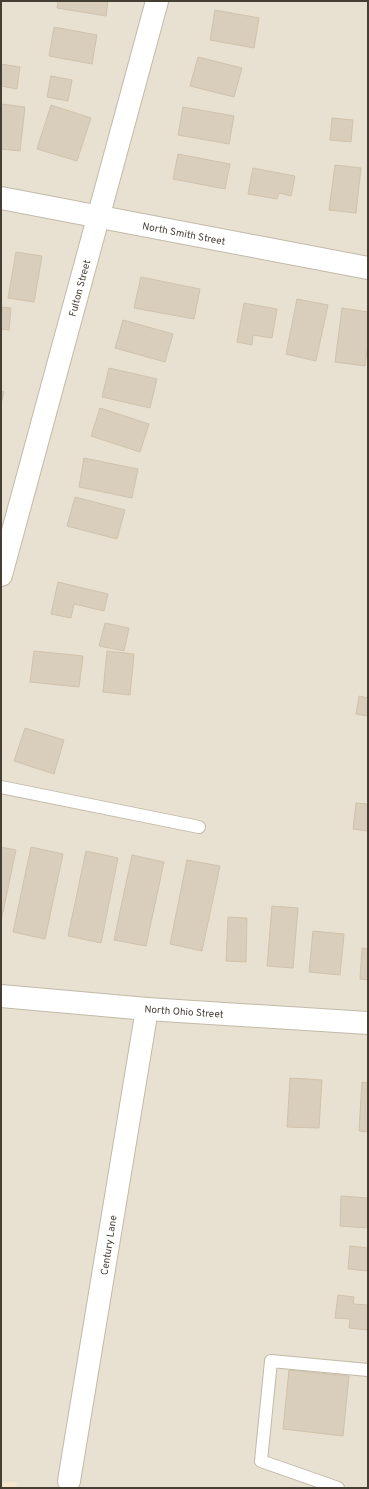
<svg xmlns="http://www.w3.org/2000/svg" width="369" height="1489" font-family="Overpass,sans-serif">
<rect width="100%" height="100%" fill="#f3eee3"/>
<!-- residential -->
<path fill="#e8e1d1" d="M1,1H368V1488H16V1482H1Z"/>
<!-- commercial -->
<path fill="#f7e5cc" d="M1,1482H17L16,1488H1Z"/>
<!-- building -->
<g fill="#d9cdbb" stroke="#d1c2ab">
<path d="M58,1H108L106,16L57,8Z"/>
<path d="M215,10L259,18L254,48L210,40Z"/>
<path d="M54,27L97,35L92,64L49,56Z"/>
<path d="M198,57L242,68L234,97L190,86Z"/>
<path d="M1,64L20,67L17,89L1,86Z"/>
<path d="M51,76L72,80L68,101L47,97Z"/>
<path d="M1,104L25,107L20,151L1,149Z"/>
<path d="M51,105L91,118L77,161L37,149Z"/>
<path d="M183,107L234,116L229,144L178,135Z"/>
<path d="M332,118L353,120L351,142L330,140Z"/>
<path d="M178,154L230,164L225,189L173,179Z"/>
<path d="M335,165L361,168L356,213L329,210Z"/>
<path d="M253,168L295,176L291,196L279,193L277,199L248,194Z"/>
<path d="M16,252L42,256L34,302L8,298Z"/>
<path d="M141,277L200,289L194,319L134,308Z"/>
<path d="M297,299L328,305L316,361L286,354Z"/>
<path d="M244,303L277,309L272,338L253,335L252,345L237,342Z"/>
<path d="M1,307L11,308L9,330L1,329Z"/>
<path d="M342,308L368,312V342L365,366L335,362Z"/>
<path d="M123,320L173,334L165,362L115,348Z"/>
<path d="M109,368L157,379L150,408L102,397Z"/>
<path d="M1,391L4,392L1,404Z"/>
<path d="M100,408L149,424L140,452L91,436Z"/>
<path d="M84,458L138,469L132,498L79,487Z"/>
<path d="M75,497L125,510L117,539L67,526Z"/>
<path d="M58,582L108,594L104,611L74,604L71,618L51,614Z"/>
<path d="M105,623L129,628L124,651L99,646Z"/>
<path d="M34,651L83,656L79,687L30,682Z"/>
<path d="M107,651L134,654L130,695L103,692Z"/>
<path d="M359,696L368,698V716L356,714Z"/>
<path d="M25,728L64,740L54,774L14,761Z"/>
<path d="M356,803L368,804V831L353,829Z"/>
<path d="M1,847L16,850L1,921Z"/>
<path d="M31,847L63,854L45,939L13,932Z"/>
<path d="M86,851L118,858L101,943L68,936Z"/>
<path d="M132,855L164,862L146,946L114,940Z"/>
<path d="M187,860L220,866L202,951L170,944Z"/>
<path d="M272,906L298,908L293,968L267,966Z"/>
<path d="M228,917L247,918L246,962L226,961Z"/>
<path d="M313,931L344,934L340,975L309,972Z"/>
<path d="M362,948L368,949V980L360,979Z"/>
<path d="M290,1078L322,1080L319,1128L287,1127Z"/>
<path d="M362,1082L368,1083V1132L359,1131Z"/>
<path d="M341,1196L368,1198V1228L340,1226Z"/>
<path d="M350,1246L368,1248V1271L348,1269Z"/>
<path d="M338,1295L354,1297L353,1304L368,1305V1330L349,1328L350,1319L335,1318Z"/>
<path d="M289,1370L349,1376L343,1436L283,1429Z"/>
</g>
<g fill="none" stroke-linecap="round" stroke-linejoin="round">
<defs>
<g id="service">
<path d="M1,787L199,827"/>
<path d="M338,1488L261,1461L271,1361L368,1370"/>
</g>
<g id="minor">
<path d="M1,198L368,268"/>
<path d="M1,575L157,1"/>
<path d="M1,996L147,1009L368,1023"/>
<path d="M69,1481L147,1009"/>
</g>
</defs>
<!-- service casing -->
<use href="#service" stroke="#c2b9a8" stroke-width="14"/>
<!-- minor casing -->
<use href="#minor" stroke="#c2b9a8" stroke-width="24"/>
<!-- service -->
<use href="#service" stroke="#fff" stroke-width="12"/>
<!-- minor -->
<use href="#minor" stroke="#fff" stroke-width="22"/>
</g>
<g text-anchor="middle" stroke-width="3" stroke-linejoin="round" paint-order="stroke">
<!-- street labels -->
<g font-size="10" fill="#453e33" stroke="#fff">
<text transform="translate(184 233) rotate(11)" y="4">North Smith Street</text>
<text transform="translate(79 288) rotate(-75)" y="4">Fulton Street</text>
<text transform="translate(184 1011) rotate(4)" y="4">North Ohio Street</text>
<text transform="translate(108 1245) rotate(-81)" y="4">Century Lane</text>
</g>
</g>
<!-- border -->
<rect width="369" height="1489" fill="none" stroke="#453e33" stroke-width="4"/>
</svg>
